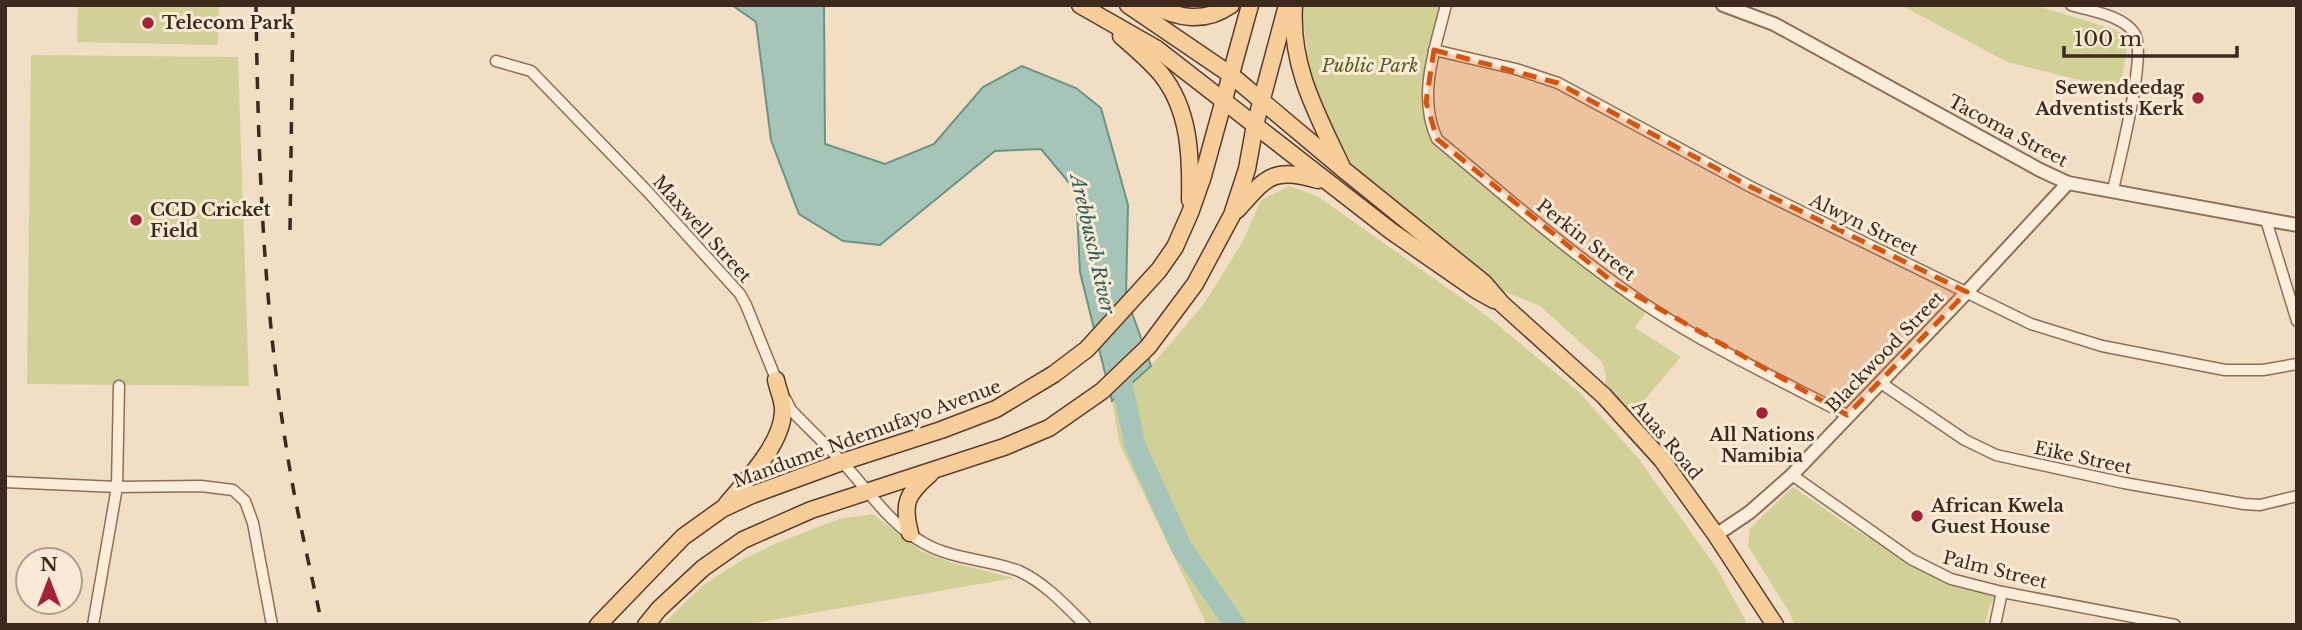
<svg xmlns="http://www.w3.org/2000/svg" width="2302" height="630" font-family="'Libre Baskerville',serif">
<rect width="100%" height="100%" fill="#f2dec4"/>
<!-- green -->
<g fill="#d1d197">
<path d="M78,5H219L218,45L77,42Z"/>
<path d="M1301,5H1446L1426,102L1437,139L1649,307L1635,328L1681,357L1627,420L1604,396L1606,375L1602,362L1540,306L1484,283L1344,170L1312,84Z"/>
<path d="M1901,5H2034L2110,28L2123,34L2128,43L2120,90L2007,62Z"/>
<path d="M31,55L238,57L249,386L27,384Z"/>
<path d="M1289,186L1317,196L1483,313L1578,391L1638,458L1718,570L1748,625H1207L1120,445L1112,401L1151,366L1204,304L1243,241L1261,200Z"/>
<path d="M1793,487L1855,530L1930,570L2002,592L1990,604L1985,625H1795L1789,612L1748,546L1750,528Z"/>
<path d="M873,514L921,551L953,563L1014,578L744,625H662L703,585L742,560L777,543L839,519Z"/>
</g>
<!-- water -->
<path fill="#a6c5b8" stroke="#6c9485" stroke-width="2" d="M732,5H824L825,144L885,164L934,144L983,87L1022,66L1076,88L1101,108L1128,205L1126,296L1151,366L1112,401L1080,272L1076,191L1041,149L995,151L880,245L843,241L799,214L771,140L756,22Z"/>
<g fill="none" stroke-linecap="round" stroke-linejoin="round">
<!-- river -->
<path stroke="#a6c5b8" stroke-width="21" d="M1118,365L1135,445L1182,548L1235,625"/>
<defs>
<g id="minor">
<path d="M1446,5C1435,49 1417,96 1437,139C1505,196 1572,255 1646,305C1709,347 1780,380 1847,415"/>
<path d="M2071,5C2090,11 2123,15 2135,34C2147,55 2119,162 2113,190"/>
<path d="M1434,50L1516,69L1558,83L1749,186L2031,324L2102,346L2225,370H2263L2297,364"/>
<path d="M496,61L531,71L648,192L740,294L746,305L778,384"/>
<path d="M2266,220L2297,321"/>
<path d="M1881,383L1965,440L1996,455L2124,483L2244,504L2260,505L2297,496"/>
<path d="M786,400L791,410C811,431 832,450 851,472C873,497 892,525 922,542C952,560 988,559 1019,571C1045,583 1065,605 1085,625"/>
<path d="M1792,475L1911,559L1951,579L2002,592L2175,625"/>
<path d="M5,482L117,487L201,486L233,490L245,501L253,523L272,625"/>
<path d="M93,625L117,487L119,386"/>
<path d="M1995,625L2002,592"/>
</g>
<g id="tertiary">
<path d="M1723,5L1774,24L2040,170L2068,183L2297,225"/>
<path d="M1716,535L1750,512L1792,475L1967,292L2068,183"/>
</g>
<g id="primary">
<path d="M1080,5L1157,49L1391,231L1476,290L1494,300"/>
<path d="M1128,5L1231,75L1344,170L1484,283L1502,304L1604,396L1662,460L1716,535L1775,625"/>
<path d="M1151,5C1178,18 1204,24 1231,5"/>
<path d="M1294,5C1290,66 1316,112 1341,165"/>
<path d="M1121,36C1135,48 1149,60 1161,74C1190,110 1191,157 1190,200"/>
<path d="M1237,210C1266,178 1272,166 1318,180"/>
<path d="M726,505C746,481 782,444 783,412C784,402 778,390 776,380"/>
<path d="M910,533C902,503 907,494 930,474"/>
<path d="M598,625L683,537L722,509L752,495L842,462L941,430L996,409L1054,374L1087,349L1159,270L1175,247L1190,213L1203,176L1250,5"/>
<path d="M646,625L659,609L703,568L743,540L811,510L1004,447L1049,428L1102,391L1148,347L1195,284L1232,215L1247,169L1255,125L1287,5"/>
</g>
</defs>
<!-- minor casing -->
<use href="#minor" stroke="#8e6e59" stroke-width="13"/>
<!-- tertiary casing -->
<use href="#tertiary" stroke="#8e6e59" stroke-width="16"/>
<!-- primary casing -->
<use href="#primary" stroke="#5c3d2d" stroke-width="19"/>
<!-- minor -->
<use href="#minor" stroke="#fbedd9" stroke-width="10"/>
<!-- tertiary -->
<use href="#tertiary" stroke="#fbedd9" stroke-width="12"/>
<!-- primary -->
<use href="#primary" stroke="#f7ce9a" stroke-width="16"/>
<!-- rail -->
<g stroke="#3d291e" stroke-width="3.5" stroke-dasharray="12 12" stroke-linecap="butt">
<path d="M256,5C258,155 263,304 287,452C296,510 310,567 322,625"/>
<path d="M290,230L293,5"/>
</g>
</g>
<!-- marked area -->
<path fill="#d7540e" fill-opacity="0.2" stroke="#d7540e" stroke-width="5" stroke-dasharray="14 9" stroke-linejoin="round" d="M1434,50L1558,83L1749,186L1967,292L1847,415L1614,283L1437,139L1426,102Z"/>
<!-- markers -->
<g fill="#a32334" stroke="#f8ead5" stroke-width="2.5">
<circle cx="148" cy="23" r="7"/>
<circle cx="2198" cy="98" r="7"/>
<circle cx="136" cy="220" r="7"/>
<circle cx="1762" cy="413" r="7"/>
<circle cx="1917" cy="516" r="7"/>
</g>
<g text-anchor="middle" stroke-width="6" stroke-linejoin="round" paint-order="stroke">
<!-- poi labels -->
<g font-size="18" font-weight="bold" fill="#3d291e" stroke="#f8ead5" text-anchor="start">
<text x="162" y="29">Telecom Park</text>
<text x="2184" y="94" text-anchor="end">Sewendeedag<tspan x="2184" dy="21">Adventists Kerk</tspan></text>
<text x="150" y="216">CCD Cricket<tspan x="150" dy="21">Field</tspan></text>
<text x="1762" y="441" text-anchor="middle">All Nations<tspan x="1762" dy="21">Namibia</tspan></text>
<text x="1931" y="512">African Kwela<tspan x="1931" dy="21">Guest House</tspan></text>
</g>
<!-- park labels -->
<g font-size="18" font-style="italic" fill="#545b23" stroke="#f8ead5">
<text x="1370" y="72">Public Park</text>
</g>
<!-- street labels -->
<g font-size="18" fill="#3d291e" stroke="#f8ead5">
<text transform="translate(2008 131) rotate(28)" y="6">Tacoma Street</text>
<text transform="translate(1864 225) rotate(26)" y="6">Alwyn Street</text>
<text transform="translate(702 229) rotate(48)" y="6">Maxwell Street</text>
<text transform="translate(1586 240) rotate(38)" y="6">Perkin Street</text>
<text transform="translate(1885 352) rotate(-46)" y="6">Blackwood Street</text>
<text transform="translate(867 434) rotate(-20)" y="6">Mandume Ndemufayo Avenue</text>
<text transform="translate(1667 440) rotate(50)" y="6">Auas Road</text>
<text transform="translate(2083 458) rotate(12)" y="6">Eike Street</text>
<text transform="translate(1995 570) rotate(14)" y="6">Palm Street</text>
</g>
<!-- water labels -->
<g font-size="19" font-style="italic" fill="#2c5e55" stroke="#f8ead5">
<text transform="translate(1093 244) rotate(77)" y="7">Arebbusch River</text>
</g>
</g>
<!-- border -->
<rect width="2302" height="630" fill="none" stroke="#3d291e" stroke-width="14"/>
<!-- north arrow -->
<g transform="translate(49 581)"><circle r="33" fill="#f8ead5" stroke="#ad9d8c" stroke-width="2"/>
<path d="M0-5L12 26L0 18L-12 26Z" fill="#a32334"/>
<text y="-10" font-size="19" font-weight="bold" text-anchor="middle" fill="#3d291e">N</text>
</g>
<!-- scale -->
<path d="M2064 46v10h173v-10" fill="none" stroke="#3d291e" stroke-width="3.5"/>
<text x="2074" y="46" font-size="21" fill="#3d291e" stroke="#f8ead5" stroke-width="5" paint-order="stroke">100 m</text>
</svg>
